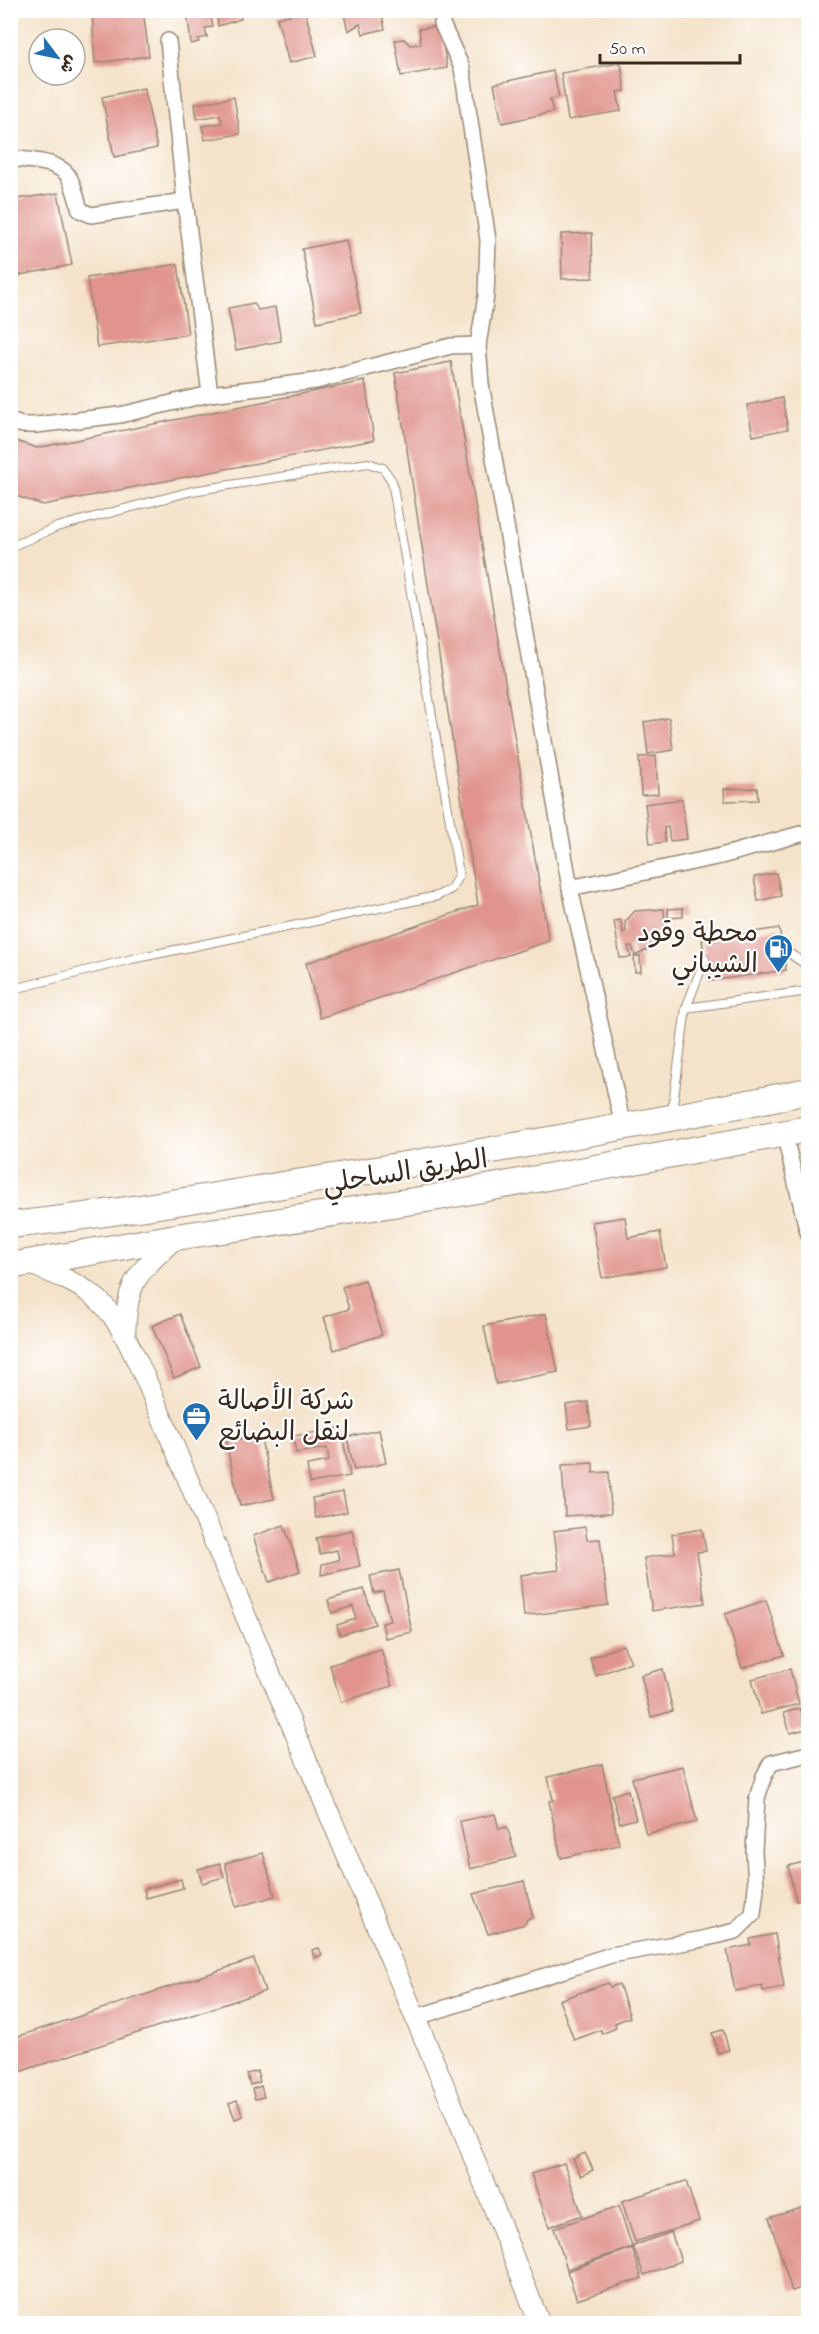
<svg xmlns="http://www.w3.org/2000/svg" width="819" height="2334" font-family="'Indie Flower','Playpen Sans Arabic',sans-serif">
<rect width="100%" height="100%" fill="#fff"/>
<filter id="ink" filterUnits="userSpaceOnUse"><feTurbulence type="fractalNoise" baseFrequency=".0167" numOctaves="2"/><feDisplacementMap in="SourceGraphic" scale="12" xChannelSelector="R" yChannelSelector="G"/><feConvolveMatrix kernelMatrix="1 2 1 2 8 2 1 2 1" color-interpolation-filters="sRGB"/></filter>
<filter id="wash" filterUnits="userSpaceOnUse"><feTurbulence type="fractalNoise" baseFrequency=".008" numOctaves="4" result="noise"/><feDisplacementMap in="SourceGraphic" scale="24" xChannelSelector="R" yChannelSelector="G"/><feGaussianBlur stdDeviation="1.35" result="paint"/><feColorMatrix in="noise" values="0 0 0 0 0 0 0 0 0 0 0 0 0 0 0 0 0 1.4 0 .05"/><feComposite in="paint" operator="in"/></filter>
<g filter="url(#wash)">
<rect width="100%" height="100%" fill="#f4e3ca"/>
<g id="blocks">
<!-- building -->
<g fill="#e0948d">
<path d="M92,10H143L149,56L95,63Z"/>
<path d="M187,10H239L241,19L218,26L217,16L211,17L213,27L205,28L207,37L198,39L199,42L191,44Z"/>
<path d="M343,10H381L385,29L363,34L360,24L348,31Z"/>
<path d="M305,11L317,56L289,63L277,18Z"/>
<path d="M440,26L447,68L401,76L395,40L404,39L410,45L421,44L419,29Z"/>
<path d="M621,63L625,91L617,92L621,111L568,120L561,73Z"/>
<path d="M553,71L559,97L550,99L553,112L502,123L494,84Z"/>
<path d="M144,88L157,148L114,157L102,97Z"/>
<path d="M234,97L240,134L205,140L202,126L222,123L220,115L197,119L195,104Z"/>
<path d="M58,193L72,265L10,277V200Z"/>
<path d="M592,233L593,278L562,279L561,234Z"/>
<path d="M346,240L361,313L317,322L302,249Z"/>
<path d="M178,264L188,334L97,347L87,278Z"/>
<path d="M254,303L258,310L275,307L281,341L236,350L228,308Z"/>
<path d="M451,362L549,941L320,1018L306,963L478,905L395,373Z"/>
<path d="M365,381L374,440L43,505L10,494V439L37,448Z"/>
<path d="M782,398L788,429L753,436L747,405Z"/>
<path d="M669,718L673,750L648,754L644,722Z"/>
<path d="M656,756L658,794L641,795L639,757Z"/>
<path d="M757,788L758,800L725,801L724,789Z"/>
<path d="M682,799L687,839L670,841L668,827L664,828L665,842L650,844L645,804Z"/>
<path d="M776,873L781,896L758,901L754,877Z"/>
<path d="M683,908V917L668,918V909Z"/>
<path d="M664,909L665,931L654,946L635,956L632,946H628L631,957L620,958L614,921L621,920L623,933L626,931L625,922L635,911Z"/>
<path d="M779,928L786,970L709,981L702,940Z"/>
<path d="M640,956L641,972H635L634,957Z"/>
<path d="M625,1217L628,1238L660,1232L666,1267L602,1278L592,1222Z"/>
<path d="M365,1280L382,1335L334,1350L324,1317L349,1309L342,1287Z"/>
<path d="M180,1314L201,1367L174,1378L152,1326Z"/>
<path d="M546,1314L558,1372L496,1384L484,1326Z"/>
<path d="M588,1402L591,1426L569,1429L566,1405Z"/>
<path d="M341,1428L350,1476L310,1483L307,1465L329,1461L327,1448L296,1453L293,1436Z"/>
<path d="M379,1430L386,1463L354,1470L347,1437Z"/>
<path d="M260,1434L274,1499L240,1506L226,1442Z"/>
<path d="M593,1463V1473L609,1472L611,1513L565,1516L562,1465Z"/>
<path d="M343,1492L347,1512L316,1518L312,1498Z"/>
<path d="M284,1525L300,1571L269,1582L253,1536Z"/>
<path d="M585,1527L587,1540L600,1539L608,1605L524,1616L520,1575L559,1570L554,1531Z"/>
<path d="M702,1529L706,1551L697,1552L705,1603L652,1611L644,1558L675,1553L672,1534Z"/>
<path d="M352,1530L360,1566L321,1575L322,1564L339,1560L337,1550L320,1554L316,1538Z"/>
<path d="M399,1570L412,1632L385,1638L382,1623L390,1621L383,1591L374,1593L370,1576Z"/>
<path d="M364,1589L375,1624L340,1635L337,1625L356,1619L353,1606L332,1613L328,1600Z"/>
<path d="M766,1600L784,1655L742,1668L725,1614Z"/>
<path d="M623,1645L631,1662L596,1676L590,1658Z"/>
<path d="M381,1649L392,1686L341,1702L330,1665Z"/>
<path d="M663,1669L673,1711L651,1717L641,1675Z"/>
<path d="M790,1669L799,1704L761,1714L752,1679Z"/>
<path d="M800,1708L806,1729L790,1733L784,1713Z"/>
<path d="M602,1764L619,1845L561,1858L549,1801L553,1800L548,1777Z"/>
<path d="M683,1766L697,1822L646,1834L632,1778Z"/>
<path d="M628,1790L636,1819L620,1823L612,1795Z"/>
<path d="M495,1814L499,1829L507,1827L516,1857L470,1869L460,1821Z"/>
<path d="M263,1853L275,1896L236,1907L225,1863Z"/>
<path d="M808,1861V1898L796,1901L788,1866Z"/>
<path d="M220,1863L224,1877L202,1883L198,1869Z"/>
<path d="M181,1879L183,1888L146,1898L144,1889Z"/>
<path d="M524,1881L533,1918L527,1919L525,1924L488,1934L473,1894Z"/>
<path d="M775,1934L784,1987L763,1991L762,1986L735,1991L727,1950L751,1945L750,1939Z"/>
<path d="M319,1948L322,1955L314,1958L312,1950Z"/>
<path d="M254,1959L265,1991L10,2075V2039Z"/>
<path d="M608,1983L610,1987L619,1984L630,2017L615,2023L616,2028L602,2034L601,2030L574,2040L559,2000Z"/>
<path d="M723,2030L729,2050L718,2053L712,2033Z"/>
<path d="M257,2071L260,2082L250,2085L247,2074Z"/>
<path d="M261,2086L264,2097L255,2099L252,2089Z"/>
<path d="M237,2100L243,2116L235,2119L229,2103Z"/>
<path d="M585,2153L593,2170L581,2176L573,2159Z"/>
<path d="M564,2163L582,2215L549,2227L531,2174Z"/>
<path d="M686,2181L699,2221L635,2242L622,2201Z"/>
<path d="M619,2206L632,2247L567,2269L554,2228Z"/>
<path d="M808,2206V2286L792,2291L769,2218Z"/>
<path d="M671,2232L681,2261L644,2275L633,2246Z"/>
<path d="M632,2248L642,2278L577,2300L567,2271Z"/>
</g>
</g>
</g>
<g filter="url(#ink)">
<use href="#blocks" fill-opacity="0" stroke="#988674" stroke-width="1.5"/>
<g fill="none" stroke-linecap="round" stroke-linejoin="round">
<defs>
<g id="service">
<path d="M10,547L57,527L192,491L368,463L383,468L392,481L459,874L451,889L437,896L132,959L10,990"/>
<path d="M783,949L808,966"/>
<path d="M686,1008L808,991"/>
<path d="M672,1112L686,1008L705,959"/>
</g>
<g id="minor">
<path d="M442,24L462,68L488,240L486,296L478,345L481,384L570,888L623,1126"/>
<path d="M168,41L185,201"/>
<path d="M10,158C29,161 61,160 70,179C75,189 77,200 80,210L91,215L185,201L210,394"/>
<path d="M10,421L22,425H36L120,415L210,394L316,381L451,346L478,345"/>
<path d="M570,888L721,856L808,832"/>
<path d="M784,1133L808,1233"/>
<path d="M414,2018L611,1955L698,1940L736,1931L753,1914L756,1888L754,1851L757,1798L764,1776L771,1763L808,1754"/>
</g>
<g id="tertiary">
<path d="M28,1263C49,1272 72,1280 91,1294C118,1313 132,1351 146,1380L462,2128L540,2324"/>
<path d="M125,1337C127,1278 136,1276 176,1237"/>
</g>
<g id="trunk">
<path d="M10,1225C115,1214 217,1195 321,1179C484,1152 647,1124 808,1091"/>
<path d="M10,1266L176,1237L433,1198L808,1129"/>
</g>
</defs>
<!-- service casing -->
<use href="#service" stroke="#988674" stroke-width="10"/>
<!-- minor casing -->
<use href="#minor" stroke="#988674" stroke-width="18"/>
<!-- tertiary casing -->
<use href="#tertiary" stroke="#988674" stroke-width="22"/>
<!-- trunk casing -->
<use href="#trunk" stroke="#988674" stroke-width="28"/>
<!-- service -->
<use href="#service" stroke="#fff" stroke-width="8"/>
<!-- minor -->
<use href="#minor" stroke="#fff" stroke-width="15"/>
<!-- tertiary -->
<use href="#tertiary" stroke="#fff" stroke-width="20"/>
<!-- trunk -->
<use href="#trunk" stroke="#fff" stroke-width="26"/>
</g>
</g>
<!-- icons -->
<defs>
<symbol id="fuel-pin" viewBox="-11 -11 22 30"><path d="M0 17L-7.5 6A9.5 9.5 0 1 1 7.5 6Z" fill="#1f6fb2" stroke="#fff"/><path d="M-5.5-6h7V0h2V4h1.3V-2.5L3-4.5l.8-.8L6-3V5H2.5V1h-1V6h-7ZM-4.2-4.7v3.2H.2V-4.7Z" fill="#fff"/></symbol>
<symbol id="office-pin" viewBox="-11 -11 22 30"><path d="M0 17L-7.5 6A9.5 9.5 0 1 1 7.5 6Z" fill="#1f6fb2" stroke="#fff"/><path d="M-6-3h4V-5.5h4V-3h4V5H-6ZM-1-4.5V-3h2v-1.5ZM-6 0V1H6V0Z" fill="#fff"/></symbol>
</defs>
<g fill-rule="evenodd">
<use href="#fuel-pin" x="762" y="932" width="33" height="45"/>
<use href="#office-pin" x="180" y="1400" width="33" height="45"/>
</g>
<g text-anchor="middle" stroke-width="4.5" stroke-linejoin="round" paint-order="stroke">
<!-- poi labels -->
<g font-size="27" fill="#3b2a1e" stroke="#fff" text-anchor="end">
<text x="758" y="941">محطة وقود<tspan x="758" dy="31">الشيباني</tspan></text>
<text x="218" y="1409" text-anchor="start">شركة الأصالة<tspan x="218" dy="31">لنقل البضائع</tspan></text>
</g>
<!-- street labels -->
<g font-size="27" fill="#3b2a1e" stroke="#fff">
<text transform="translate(405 1171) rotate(-9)" y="9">الطريق الساحلي</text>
</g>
</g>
<!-- margin -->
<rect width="819" height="2334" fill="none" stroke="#fff" stroke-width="36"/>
<!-- north arrow -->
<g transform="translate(57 57) rotate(122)"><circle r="28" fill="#ffffff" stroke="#b1aaa5" stroke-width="1.5"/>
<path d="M0-4.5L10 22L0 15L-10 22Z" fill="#1f6fb2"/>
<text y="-9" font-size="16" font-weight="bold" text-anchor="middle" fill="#3b2a1e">ش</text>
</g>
<!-- scale -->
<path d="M600 54v9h140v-9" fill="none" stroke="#3b2a1e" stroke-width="3"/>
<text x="609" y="54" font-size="18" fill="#3b2a1e" stroke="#ffffff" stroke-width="4.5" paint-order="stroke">50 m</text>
</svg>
